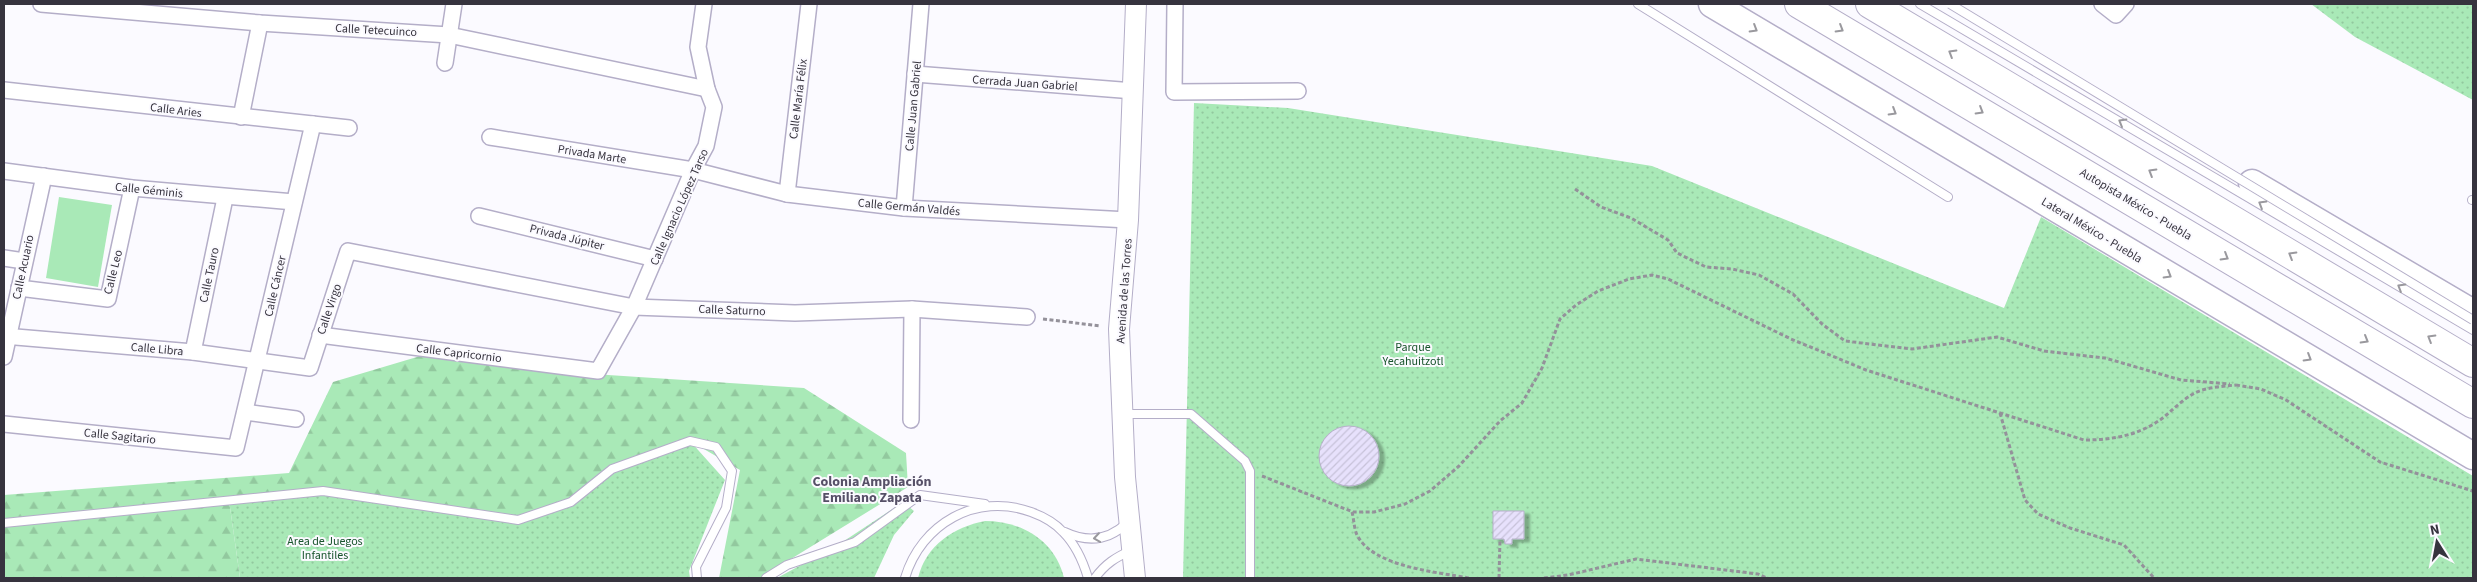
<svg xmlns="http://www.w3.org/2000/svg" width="2477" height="582" font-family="'Source Sans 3',sans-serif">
<defs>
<pattern id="grass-dots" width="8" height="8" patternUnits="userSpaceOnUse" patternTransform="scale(1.25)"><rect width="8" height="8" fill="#a9e9b7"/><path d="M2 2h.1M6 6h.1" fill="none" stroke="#92c89e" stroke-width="1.8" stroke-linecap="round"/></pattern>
<pattern id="forest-firs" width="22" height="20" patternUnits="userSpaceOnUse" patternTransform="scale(1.25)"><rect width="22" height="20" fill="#a9e9b7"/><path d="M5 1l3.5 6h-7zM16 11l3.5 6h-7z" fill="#92c89e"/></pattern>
<pattern id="building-hatch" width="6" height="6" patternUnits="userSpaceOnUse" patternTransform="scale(1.25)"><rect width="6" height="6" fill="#e7e1fc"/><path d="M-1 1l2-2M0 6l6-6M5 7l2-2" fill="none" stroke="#c7c2d9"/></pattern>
<filter id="shadow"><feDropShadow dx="5.5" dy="3" stdDeviation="1" flood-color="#0004"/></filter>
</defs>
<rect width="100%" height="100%" fill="#fbfaff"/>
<!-- grass -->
<g fill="url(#grass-dots)">
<path d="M2311,4H2473V100L2355,37Z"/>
<path d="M1194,103L1288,108L1652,166L2004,308L2041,217L2473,476V578H1183Z"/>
<path d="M690,441L725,480L689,571L690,578H240L229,500L612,469Z"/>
<path d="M903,502L914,511L894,535L874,578H777L838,545Z"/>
<path d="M985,521C1021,521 1055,540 1064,578H918C926,545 954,527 985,521Z"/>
</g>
<!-- forest -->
<path fill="url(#forest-firs)" d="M427,354L593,374L804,388L906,453L908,487L760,578H719L740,470L690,441L612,469L571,502L518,520L323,491L229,500L240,578H4V495L289,473L333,382Z"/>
<!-- garden -->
<path fill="#a9e9b7" d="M59,197L112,205L98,287L46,278Z"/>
<!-- building -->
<g fill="url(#building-hatch)" stroke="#b6afc9" filter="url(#shadow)">
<circle cx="1349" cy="456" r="30"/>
<path d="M1493,511H1524V539H1512V544H1505L1504,539H1493Z"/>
</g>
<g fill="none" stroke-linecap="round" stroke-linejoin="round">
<defs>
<g id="service">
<path d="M1638,4L1948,197"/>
<path d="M1920,4L2473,330"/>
<path d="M2472,200H2473"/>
<path d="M1124,414H1191L1245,461L1250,471V578"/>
<path d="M4,523L323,491L518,520L571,502L612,469L690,441L716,447L732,471L726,508L696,567L697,578"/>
<path d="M1065,532C1088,543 1109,540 1127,523"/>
<path d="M766,578L787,565L855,542L920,495L985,504"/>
<path d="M905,578C921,524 976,492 1031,512C1042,516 1055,523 1063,532C1076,545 1083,561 1088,578"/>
<path d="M1095,578C1105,564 1116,557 1132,550"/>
</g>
<g id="minor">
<path d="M41,4L260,23L449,35L707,89"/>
<path d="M1175,4L1174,92L1298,91"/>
<path d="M2102,4L2116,15L2126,4"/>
<path d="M445,63L454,4"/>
<path d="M915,74L1134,91"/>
<path d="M4,90L349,128"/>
<path d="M241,117L260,23"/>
<path d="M490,137L693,170L787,194L904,208L1128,220"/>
<path d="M4,171L132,188L294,202"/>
<path d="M787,194L809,4"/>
<path d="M904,208L921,4"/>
<path d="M479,216L655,259"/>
<path d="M4,258L24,261"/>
<path d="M19,288L108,299L132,188"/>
<path d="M320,335L598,371L634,307L693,170L706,146L714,107L707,89L698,47L704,4"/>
<path d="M4,336L193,352L310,368L348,251L634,307L795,313L912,309L1027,317"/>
<path d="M193,352L225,198"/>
<path d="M4,357L44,176"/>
<path d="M245,412L296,419"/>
<path d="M911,420L912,309"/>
<path d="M4,424L236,448L313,124"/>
</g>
<path id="tertiary" d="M1135,578L1125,477L1119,329L1128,220L1136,4"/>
<g id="trunk">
<path d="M1712,4L2473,456"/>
<path d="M2252,183L2473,313"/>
</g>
<g id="motorway">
<path d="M1799,4L2473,404"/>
<path d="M1870,4L2473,363"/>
</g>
</defs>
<!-- service casing -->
<use href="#service" stroke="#b4aec8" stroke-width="10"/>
<!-- minor casing -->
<use href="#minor" stroke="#b4aec8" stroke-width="18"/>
<!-- tertiary casing -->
<use href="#tertiary" stroke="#b4aec8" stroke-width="22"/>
<!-- trunk casing -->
<use href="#trunk" stroke="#b4aec8" stroke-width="29"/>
<!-- motorway casing -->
<use href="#motorway" stroke="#b4aec8" stroke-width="30"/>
<!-- path -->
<g stroke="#94919a" stroke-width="3" stroke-dasharray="4 2.5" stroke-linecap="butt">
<path d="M1575,189L1601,207L1631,218L1668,240L1677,253L1706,267L1732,269L1759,275L1793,294L1822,324L1845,341L1912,349L1997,337L2044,351L2105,358L2181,380L2230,384"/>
<path d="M1043,319L1101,326"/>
<path d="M2236,385L2261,389L2286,400L2380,462L2473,491"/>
<path d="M2000,413L2025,500L2038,514L2070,528L2124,545L2154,578"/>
<path d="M1262,476L1353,512H1374L1405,504L1430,491L1459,466L1500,421L1522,403L1542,368L1560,319L1576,305L1598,291L1629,279L1652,275L1668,279L1791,339L1866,370L2084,440C2113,440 2141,435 2164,417C2176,407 2187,395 2202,390C2213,387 2225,386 2236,385"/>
<path d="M1352,512C1354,519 1354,529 1357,535C1373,567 1437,572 1469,578"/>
<path d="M1499,578L1500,539"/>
<path d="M1544,578L1568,575L1636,559L1758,574L1767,578"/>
</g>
<!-- service -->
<use href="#service" stroke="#fff" stroke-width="8"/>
<!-- minor -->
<use href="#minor" stroke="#fff" stroke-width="15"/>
<!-- tertiary -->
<use href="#tertiary" stroke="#fff" stroke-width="20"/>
<!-- trunk -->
<use href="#trunk" stroke="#fff" stroke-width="26"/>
<!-- motorway -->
<use href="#motorway" stroke="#fff" stroke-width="28"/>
<defs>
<path id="service-bridge" d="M1950,4L2473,320"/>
</defs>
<!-- service-bridge casing -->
<use href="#service-bridge" stroke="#b4aec8" stroke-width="10" stroke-linecap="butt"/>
<!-- service-bridge -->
<use href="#service-bridge" stroke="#fff" stroke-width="8"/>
</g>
<!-- one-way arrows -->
<defs><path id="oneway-chevron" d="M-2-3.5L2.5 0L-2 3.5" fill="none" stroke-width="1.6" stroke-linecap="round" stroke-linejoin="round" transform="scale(1.25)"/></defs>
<g stroke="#9a999e">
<use href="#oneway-chevron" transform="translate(1754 29) rotate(31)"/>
<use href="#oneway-chevron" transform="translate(1840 29) rotate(31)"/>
<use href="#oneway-chevron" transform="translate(1952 53) rotate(-149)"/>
<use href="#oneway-chevron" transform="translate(1980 111) rotate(31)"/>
<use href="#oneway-chevron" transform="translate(1893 112) rotate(31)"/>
<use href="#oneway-chevron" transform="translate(2122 122) rotate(-150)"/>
<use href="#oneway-chevron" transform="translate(2152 172) rotate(-149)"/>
<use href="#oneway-chevron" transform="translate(2262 204) rotate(-149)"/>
<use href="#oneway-chevron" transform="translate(2292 255) rotate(-149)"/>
<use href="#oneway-chevron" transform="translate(2225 257) rotate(31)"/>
<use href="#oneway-chevron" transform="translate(2168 275) rotate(31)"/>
<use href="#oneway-chevron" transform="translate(2401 287) rotate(-149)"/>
<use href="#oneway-chevron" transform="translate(2431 338) rotate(-149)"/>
<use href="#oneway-chevron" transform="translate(2365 340) rotate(30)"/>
<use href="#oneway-chevron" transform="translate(2308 358) rotate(31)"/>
<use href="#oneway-chevron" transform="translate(1097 538) rotate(172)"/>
</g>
<g text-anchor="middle" stroke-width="4" stroke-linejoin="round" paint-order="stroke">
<!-- street labels -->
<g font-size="12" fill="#36333e" stroke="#fbfaff">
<text transform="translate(376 30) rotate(3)" y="4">Calle Tetecuinco</text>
<text transform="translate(1025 83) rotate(4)" y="4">Cerrada Juan Gabriel</text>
<text transform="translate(798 99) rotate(-83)" y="4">Calle María Félix</text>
<text transform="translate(913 106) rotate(-85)" y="4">Calle Juan Gabriel</text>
<text transform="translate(176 110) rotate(7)" y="4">Calle Aries</text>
<text transform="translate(592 154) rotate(9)" y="4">Privada Marte</text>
<text transform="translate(149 190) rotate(6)" y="4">Calle Géminis</text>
<text transform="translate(2136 204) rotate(31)" y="4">Autopista México - Puebla</text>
<text transform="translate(679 207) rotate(-66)" y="4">Calle Ignacio López Tarso</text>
<text transform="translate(909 207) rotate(5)" y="4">Calle Germán Valdés</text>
<text transform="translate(2092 230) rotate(31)" y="4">Lateral México - Puebla</text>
<text transform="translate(567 237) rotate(14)" y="4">Privada Júpiter</text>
<text transform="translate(23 267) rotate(-78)" y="4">Calle Acuario</text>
<text transform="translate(113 272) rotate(-76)" y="4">Calle Leo</text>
<text transform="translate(209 275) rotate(-78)" y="4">Calle Tauro</text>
<text transform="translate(275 286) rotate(-77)" y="4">Calle Cáncer</text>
<text transform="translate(1124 291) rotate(-86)" y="4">Avenida de las Torres</text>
<text transform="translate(329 309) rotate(-71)" y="4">Calle Virgo</text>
<text transform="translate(732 310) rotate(2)" y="4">Calle Saturno</text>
<text transform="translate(157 349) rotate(5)" y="4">Calle Libra</text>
<text transform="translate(459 353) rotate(7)" y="4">Calle Capricornio</text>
<text transform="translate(120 436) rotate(6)" y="4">Calle Sagitario</text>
</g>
<!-- park labels -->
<g font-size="12" fill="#18542c" stroke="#fbfaff">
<text x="1413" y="351">Parque<tspan x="1413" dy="14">Yecahuitzotl</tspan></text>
<text x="325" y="545">Area de Juegos<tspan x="325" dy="14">Infantiles</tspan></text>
</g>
<!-- neighbourhood labels -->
<g font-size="14" font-weight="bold" fill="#565067" stroke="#fbfaff">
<text x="872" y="486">Colonia Ampliación<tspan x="872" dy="16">Emiliano Zapata</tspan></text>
</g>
</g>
<!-- border -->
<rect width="2477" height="582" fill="none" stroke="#36333e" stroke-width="10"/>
<!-- north arrow -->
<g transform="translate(2437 542) rotate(349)" stroke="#fbfaff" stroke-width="4" paint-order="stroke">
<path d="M0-4L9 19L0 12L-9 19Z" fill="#36333e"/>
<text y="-8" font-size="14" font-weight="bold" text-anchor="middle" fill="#36333e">N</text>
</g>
</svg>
